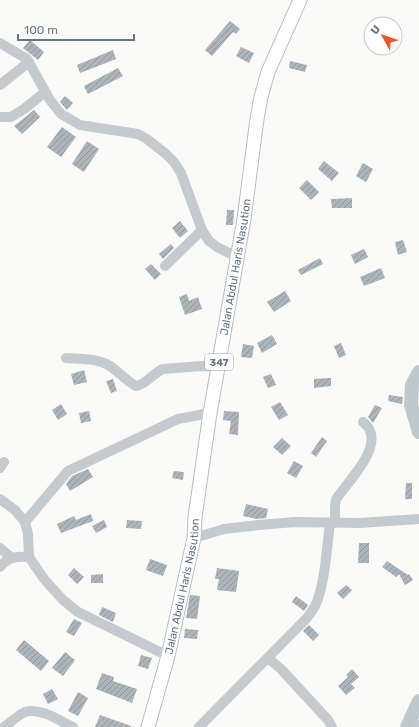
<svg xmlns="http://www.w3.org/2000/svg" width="419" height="727" font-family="Rubik,sans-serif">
<defs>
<pattern id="building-hatch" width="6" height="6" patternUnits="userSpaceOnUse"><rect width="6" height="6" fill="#acb5bb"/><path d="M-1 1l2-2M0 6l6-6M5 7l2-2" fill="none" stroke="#90989e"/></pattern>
</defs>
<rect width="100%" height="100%" fill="#fafaf8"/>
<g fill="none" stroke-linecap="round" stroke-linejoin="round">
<!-- river -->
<g stroke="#bec9ce" stroke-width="14">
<path d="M419,372L412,385L411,405L419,432"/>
<path d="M407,727L419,701"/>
</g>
</g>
<!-- building -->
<g fill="url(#building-hatch)">
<path d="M230,21L240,29L236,34L233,32L212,56L205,50Z"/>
<path d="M30,40L44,52L38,60L23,48Z"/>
<path d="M241,47L254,53L249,63L236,56Z"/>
<path d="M113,50L116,59L80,73L77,65Z"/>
<path d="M290,61L307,65L305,72L289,68Z"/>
<path d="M118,68L123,76L88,94L84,86Z"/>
<path d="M65,96L73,103L67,110L60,102Z"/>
<path d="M34,110L40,117L22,134L14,126Z"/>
<path d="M62,127L76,137L61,157L47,147Z"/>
<path d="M87,141L99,149L84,172L72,164Z"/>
<path d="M324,161L339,173L331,182V180L318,169Z"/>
<path d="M363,163L373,169L366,182L356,176Z"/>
<path d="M307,180L319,192L311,200L299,188Z"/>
<path d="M352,198V208H332L331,199Z"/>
<path d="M227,210H234L233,225H226Z"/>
<path d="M180,221L188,231L180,238L172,228Z"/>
<path d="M403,240L407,252L398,255L395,242Z"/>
<path d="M171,244L174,248L163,259L159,254Z"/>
<path d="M364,249L368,257L355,264L351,255Z"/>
<path d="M320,258L323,264L301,275L298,270Z"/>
<path d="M151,264L161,274L155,280L145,269Z"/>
<path d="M381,268L385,278L364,286L360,277Z"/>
<path d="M285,291L291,301L274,312L267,302Z"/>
<path d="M187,294L189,301L198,297L202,309L185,315L179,297Z"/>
<path d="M272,335L277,344L262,353L257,343Z"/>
<path d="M341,343L346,355L339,358L334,346Z"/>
<path d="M243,344L254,346L252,358L241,357Z"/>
<path d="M84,370L87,382L74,385L71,374Z"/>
<path d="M271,374L276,385L268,388L263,377Z"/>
<path d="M331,378V386L314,388V379Z"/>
<path d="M113,379L117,391L111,393L106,381Z"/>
<path d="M389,395L403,397L402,404L388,401Z"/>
<path d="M280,402L288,415L279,420L271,407Z"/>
<path d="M61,404L67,414L58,420L52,410Z"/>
<path d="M375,405L382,408L373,423L368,417Z"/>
<path d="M89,411L91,421L81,423L79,413Z"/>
<path d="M224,411L239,412L238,435L229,434L231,421L223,420Z"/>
<path d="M322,437L327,441L316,457L311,453Z"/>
<path d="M282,438L291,446L282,455L273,447Z"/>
<path d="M294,461L303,466L296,478L287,473Z"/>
<path d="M88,469L93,477L70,491L66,484L72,476Z"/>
<path d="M174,471L184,472L183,480L172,478Z"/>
<path d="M406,483H412V499H405Z"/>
<path d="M246,504L268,509L266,518L256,519L243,516Z"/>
<path d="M91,514L93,521L61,533L57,524L74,516L76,520Z"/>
<path d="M104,520L107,527L96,533L92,526Z"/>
<path d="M127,520L142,521L141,529L126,528Z"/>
<path d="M359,543H369V563H358Z"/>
<path d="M150,559L167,565L163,576L146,570Z"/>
<path d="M387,561L408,575L409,574L413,580L405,585L399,574L396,577L382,567Z"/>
<path d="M74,568L84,577L77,584L68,575Z"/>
<path d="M217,568L239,571L236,592L217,590L219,579H215Z"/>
<path d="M103,574V583H91V575Z"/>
<path d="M346,585L352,590L343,599L337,593Z"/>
<path d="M190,595L200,596L197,619L186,618Z"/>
<path d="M296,596L308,605L304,611L292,602Z"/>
<path d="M102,607L116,613L113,622L99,615Z"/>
<path d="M74,619L82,623L74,636L66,632Z"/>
<path d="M309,625L319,635L313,641L303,631Z"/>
<path d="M185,629L198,630L197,639L184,638Z"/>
<path d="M24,640L49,661L41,671L16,650Z"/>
<path d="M65,652L75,660L63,676L52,668Z"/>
<path d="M141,655L152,658L148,669L138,666Z"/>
<path d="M352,669L359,677L351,684L355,688L346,695L338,686L348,677L346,675Z"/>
<path d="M102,673L114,677L113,681L137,689L132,703L96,689Z"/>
<path d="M52,689L58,699L48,704L43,694Z"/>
<path d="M78,692L88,698L78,716L68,711Z"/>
<path d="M100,715L131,726V727H95Z"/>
</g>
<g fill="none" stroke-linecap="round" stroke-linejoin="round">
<defs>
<g id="major">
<path id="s1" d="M148,727L168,656L194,538L195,517L210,413L244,219L257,119L261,97L268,72L300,0"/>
</g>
</defs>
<!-- major casing -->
<use href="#major" stroke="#b9bdc2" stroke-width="15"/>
<!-- minor -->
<g stroke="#c5cace" stroke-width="10">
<path d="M0,43L27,59L50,100L61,114L80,125L138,134L147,139L166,154L174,162L181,173L202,230L209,241L217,247L237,257"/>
<path d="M0,85L29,62"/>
<path d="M0,117H11L24,109L45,92"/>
<path d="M165,266L202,230"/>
<path d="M66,358C80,359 98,358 110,366C119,372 126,381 136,386C147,384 153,373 163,369L202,366L218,367"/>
<path d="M0,468L4,462"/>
<path d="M0,499L15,510L25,522L28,534L29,557L44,579L63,600L78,612L168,656"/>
<path d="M25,522L68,471L178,419L210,413"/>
<path d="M335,523V506L336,499C347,483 381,450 369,429C368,426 365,424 363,422"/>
<path d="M194,538L224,529L259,525L295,522L360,523L419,519"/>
<path d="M0,548L11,557"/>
<path d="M0,567C8,557 17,556 29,557"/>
<path d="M268,658L281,669L328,720L332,727"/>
<path d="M4,727C11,722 18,715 25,712C40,707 60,721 73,727"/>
<path d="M199,727L306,619C309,615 313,610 315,606C325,586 327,545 330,523"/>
<path d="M418,727L419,725"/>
</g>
<!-- major -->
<use href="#major" stroke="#fff" stroke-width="13"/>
</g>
<g text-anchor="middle" stroke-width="4" stroke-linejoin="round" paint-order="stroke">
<!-- shield labels -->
<rect fill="#fff" stroke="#929ea9" stroke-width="1" x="205" y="354" width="28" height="16" rx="3"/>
<g font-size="10" font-weight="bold" fill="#647584">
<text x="219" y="366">347</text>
</g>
<!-- street labels -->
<g font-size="11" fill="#647584" stroke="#fff">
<text dy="4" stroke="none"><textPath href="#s1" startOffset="469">Jalan Abdul Haris Nasution</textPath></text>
<text dy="4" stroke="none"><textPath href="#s1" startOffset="145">Jalan Abdul Haris Nasution</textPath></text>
</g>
</g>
<!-- north arrow -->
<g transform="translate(383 36) rotate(310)"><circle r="19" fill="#ffffff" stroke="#c1c8ce"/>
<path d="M0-3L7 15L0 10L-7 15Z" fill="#ea5827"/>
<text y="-6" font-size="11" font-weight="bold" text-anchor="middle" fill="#647584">U</text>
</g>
<!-- scale -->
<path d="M18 34v6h116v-6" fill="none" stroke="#647584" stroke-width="2"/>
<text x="24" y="34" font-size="12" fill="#647584" stroke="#ffffff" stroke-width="3" paint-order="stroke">100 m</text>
</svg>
